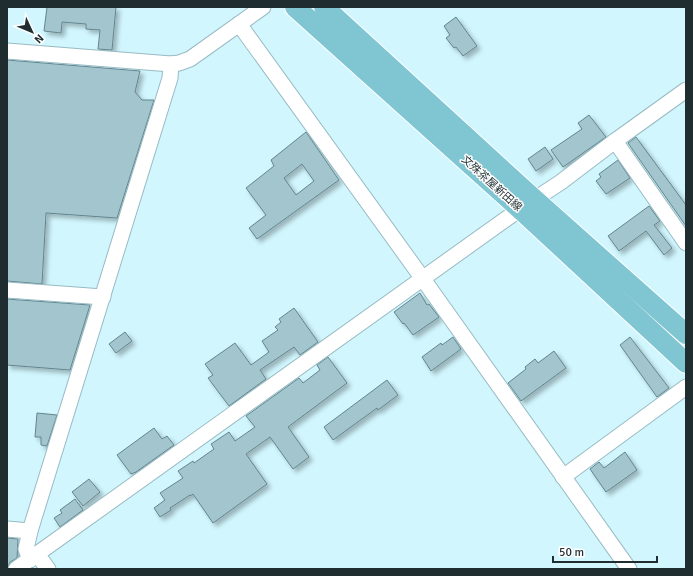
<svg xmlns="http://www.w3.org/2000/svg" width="693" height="576" font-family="Signika,'Noto Sans JP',sans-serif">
<defs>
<filter id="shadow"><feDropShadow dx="3.5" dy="3.5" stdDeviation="2" flood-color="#0004"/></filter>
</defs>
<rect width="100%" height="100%" fill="#d1f6fe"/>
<!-- building -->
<g fill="#a3c6ce" stroke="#63858d" fill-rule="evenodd" filter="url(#shadow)">
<path d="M47,7H116L112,50L98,49L100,30L86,29V24L62,22L61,33L44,31Z"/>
<path d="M456,17L477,46L463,56L456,47L454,48L446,38L450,35L444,26Z"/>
<path d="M7,60L140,71L135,92L142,100H154L117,218L46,213L42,284L7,281Z"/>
<path d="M589,115L606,137L563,167L551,150L582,129L578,123Z"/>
<path d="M306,132L339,180L257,239L249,228L266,215L246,188L274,166L271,160ZM302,164L314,181L296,195L284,178Z"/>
<path d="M636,137L686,205V226L628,143Z"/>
<path d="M545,147L553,159L536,171L528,159Z"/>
<path d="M618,160L630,178L606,194L596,181L601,177L599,174Z"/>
<path d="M649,206L660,221L654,225L672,248L664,255L646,231L619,251L608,236Z"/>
<path d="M420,293L427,305L429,304L439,317L413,335L404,323L403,324L394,312Z"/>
<path d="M7,299L90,305L70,370L7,365Z"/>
<path d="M294,308L318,342L300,355L294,347L260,370L266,379L229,406L208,378L213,375L205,364L235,343L251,365L269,352L262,341L278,330L275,327L281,322L279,319Z"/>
<path d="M125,332L132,341L116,353L109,344Z"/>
<path d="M453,337L461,349L431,371L422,357L441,343L442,345Z"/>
<path d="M630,337L669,388L657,397L620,345Z"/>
<path d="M554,351L566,368L521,401L508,383L526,369L525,367L535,359L538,363Z"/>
<path d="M328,357L347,383L288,427L309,457L293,469L270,437L246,454L267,484L213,523L193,494L190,496V495L170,508L171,510L160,517L154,508L165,500L160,493L183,478L178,471L193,461L194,463L214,449L211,444L229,432L235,441L255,427L246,416L299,378L303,383L320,370L317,365Z"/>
<path d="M387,380L398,395L378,410L377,408L333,440L324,427Z"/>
<path d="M37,413L57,415L47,446L41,445V437H35Z"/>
<path d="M154,428L162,439L167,436L174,445L136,472L131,474L117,455Z"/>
<path d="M625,452L637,470L606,492L590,469L599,462L604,468Z"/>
<path d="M89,479L100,492L83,506L72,492Z"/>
<path d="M75,499L83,510L60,527L54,518L62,513L60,510Z"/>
<path d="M7,538L18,539L17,558L10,562L7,569Z"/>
</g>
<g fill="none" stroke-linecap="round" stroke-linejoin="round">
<defs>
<g id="minor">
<path d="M239,24L423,279L629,569"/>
<path d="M7,51L171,64L179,63L190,59L263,7"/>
<path d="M615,141L686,243"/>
<path d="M7,290L103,297"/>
<path d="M563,477L686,387"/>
<path d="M7,529L30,531"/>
<path d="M37,554L48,569"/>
<path d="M30,560L26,549L30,531L170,78L171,64"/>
<path d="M16,569L520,209L561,182L615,141L686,90"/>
</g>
<g id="major">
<path d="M295,7L520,209L686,363"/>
<path d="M324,7L534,199L686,334"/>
</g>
</defs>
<!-- minor casing -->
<use href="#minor" stroke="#98bbc3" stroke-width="17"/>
<!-- major casing -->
<use href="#major" stroke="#fff" stroke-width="22"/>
<!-- minor -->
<use href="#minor" stroke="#fff" stroke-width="15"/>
<!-- major -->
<use href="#major" stroke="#80c5d2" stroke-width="20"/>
</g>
<g text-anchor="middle" stroke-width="3" stroke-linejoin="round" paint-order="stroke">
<!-- street labels -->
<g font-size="11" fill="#1f2d30" stroke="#fff">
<text transform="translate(492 183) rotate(42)" y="4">文殊茶屋新田線</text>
</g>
</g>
<!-- border -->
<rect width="693" height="576" fill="none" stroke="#1f2d30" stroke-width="16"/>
<!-- north arrow -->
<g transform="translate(32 32) rotate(134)" stroke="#ffffff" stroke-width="3" paint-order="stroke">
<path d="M0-3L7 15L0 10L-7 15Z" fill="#1f2d30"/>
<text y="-6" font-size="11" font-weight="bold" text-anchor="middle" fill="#1f2d30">N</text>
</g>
<!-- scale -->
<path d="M553 556v6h104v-6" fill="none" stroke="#1f2d30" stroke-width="2"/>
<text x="559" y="556" font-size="12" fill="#1f2d30" stroke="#ffffff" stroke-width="3" paint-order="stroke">50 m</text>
</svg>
